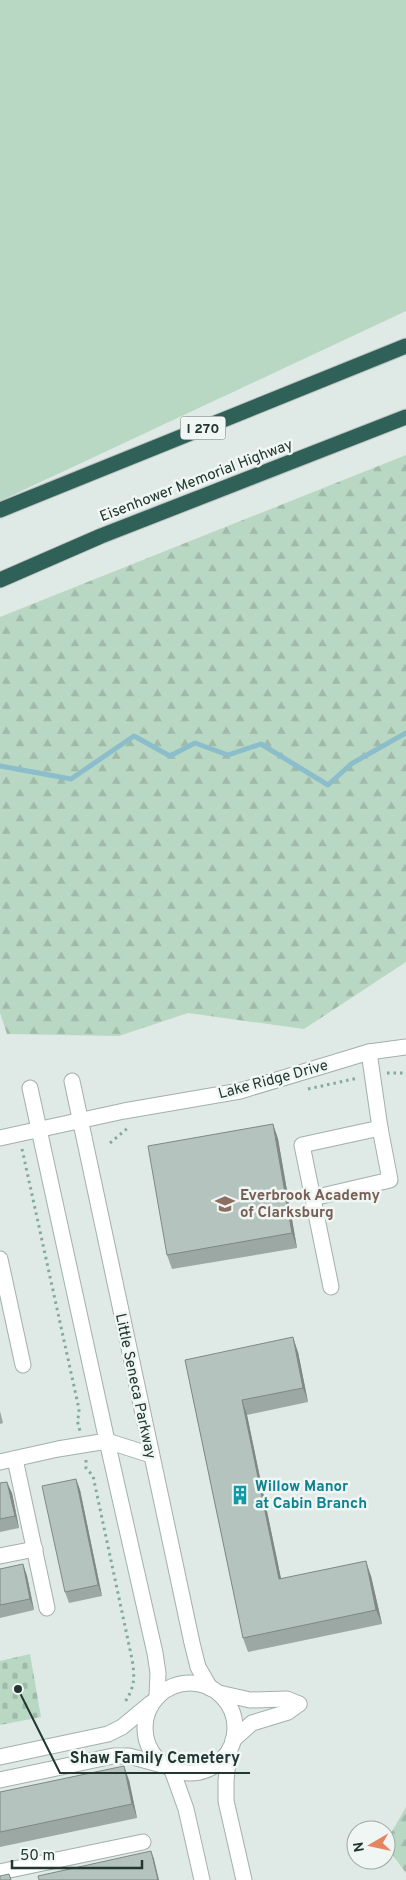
<svg xmlns="http://www.w3.org/2000/svg" width="406" height="1880" font-family="Overpass,sans-serif">
<defs>
<pattern id="forest-firs" width="22" height="20" patternUnits="userSpaceOnUse" patternTransform="scale(1.25)"><rect width="22" height="20" fill="#b9d8c3"/><path d="M5 1l3.5 6h-7zM16 11l3.5 6h-7z" fill="#9fbaa8"/></pattern>
<pattern id="cemetery-stones" width="16" height="16" patternUnits="userSpaceOnUse" patternTransform="scale(1.25)"><rect width="16" height="16" fill="#b9d8c3"/><path d="M2 7V4a2 2 0 0 1 4 0v3zM10 15v-3a2 2 0 0 1 4 0v3z" fill="#9fbaa8"/></pattern>
</defs>
<rect width="100%" height="100%" fill="#dfe9e5"/>
<!-- green -->
<path fill="#b9d8c3" d="M0,0H406V311L0,501Z"/>
<!-- forest -->
<g fill="url(#forest-firs)">
<path d="M406,455V962L304,1029L188,1013L119,1036L7,1034L0,1013V617Z"/>
<path d="M406,1807V1873L386,1846V1842Z"/>
</g>
<!-- cemetery -->
<path fill="url(#cemetery-stones)" d="M30,1654L41,1717L0,1725V1661Z"/>
<g fill="none" stroke-linecap="round" stroke-linejoin="round">
<!-- stream -->
<path stroke="#8bbeca" stroke-width="5" d="M0,766L71,779L134,736L170,756L195,743L228,755L261,744L328,785L351,764L406,733"/>
<defs>
<g id="minor">
<path d="M72,1081L192,1643L198,1667L210,1688"/>
<path d="M30,1088L107,1441L155,1653L158,1673L157,1696"/>
<path d="M0,1138L124,1111L240,1091L369,1052L406,1047"/>
<path d="M313,1198L390,1180L380,1128"/>
<path d="M0,1259L23,1365"/>
<path d="M331,1287L302,1145L380,1128L369,1052"/>
<path d="M15,1459L47,1608"/>
<path d="M0,1462L58,1449L107,1441L151,1455"/>
<path d="M0,1556L35,1549"/>
<circle cx="190" cy="1728" r="45"/>
<path d="M219,1693L250,1700L287,1699L299,1704"/>
<path d="M233,1740L252,1723L288,1712L299,1704"/>
<path d="M229,1751L226,1781V1801L244,1880"/>
<path d="M0,1757L108,1734L122,1727L151,1703"/>
<path d="M172,1770L186,1809L202,1880"/>
<path d="M0,1780L113,1756H129L162,1765"/>
<path d="M0,1872L143,1842"/>
</g>
<g id="highway">
<path d="M0,510L406,346"/>
<path d="M0,580L101,536L406,417"/>
</g>
</defs>
<!-- minor casing -->
<use href="#minor" stroke="#a3b0ac" stroke-width="17"/>
<!-- highway casing -->
<use href="#highway" stroke="#bdc3c2" stroke-width="17"/>
<!-- path -->
<g stroke="#82aa9e" stroke-width="3" stroke-dasharray="2.5 4" stroke-linecap="butt">
<path d="M387,1073H406"/>
<path d="M308,1089L358,1078"/>
<path d="M110,1143L129,1127"/>
<path d="M22,1149L79,1409V1415L77,1420L80,1431"/>
<path d="M86,1460V1468L93,1476L132,1659C135,1678 135,1686 125,1702"/>
</g>
<!-- minor -->
<use href="#minor" stroke="#fff" stroke-width="15"/>
<!-- highway -->
<use href="#highway" stroke="#306158" stroke-width="15"/>
</g>
<!-- wall -->
<g fill="#9ca8a3">
<path d="M273,1124L278,1139L297,1248L172,1269L167,1255Z"/>
<path d="M298,1352L308,1402L247,1415L281,1579L371,1576L382,1624L248,1652L243,1638L185,1360Z"/>
<path d="M0,1411L3,1423L0,1424Z"/>
<path d="M76,1479L80,1490L102,1596L69,1603L65,1592Z"/>
<path d="M0,1483L12,1493L19,1528L0,1532Z"/>
<path d="M23,1564L27,1576L34,1610L0,1618V1569Z"/>
<path d="M129,1780L137,1818L0,1847V1792Z"/>
</g>
<!-- shaded-wall -->
<g fill="#7f8885">
<path d="M273,1124L278,1139L297,1248L292,1233Z"/>
<path d="M293,1337L298,1352L308,1402L303,1388Z"/>
<path d="M242,1400L247,1415L284,1593L279,1579Z"/>
<path d="M76,1479L80,1490L102,1596L98,1585Z"/>
<path d="M7,1482L12,1493L19,1528L15,1516Z"/>
<path d="M366,1561L371,1576L382,1624L376,1610Z"/>
<path d="M23,1564L27,1576L34,1610L30,1599Z"/>
<path d="M124,1766L129,1780L137,1818L132,1804Z"/>
<path d="M151,1851L154,1859L159,1880H158Z"/>
</g>
<!-- building -->
<g fill="#b5c3be" stroke="#7f8885">
<path d="M273,1124L292,1233L167,1255L148,1146Z"/>
<path d="M293,1337L303,1388L242,1400L279,1579L366,1561L376,1610L243,1638L185,1360Z"/>
<path d="M76,1479L98,1585L65,1592L42,1486Z"/>
<path d="M7,1482L15,1516L0,1519V1483Z"/>
<path d="M23,1564L30,1599L0,1605V1569Z"/>
<path d="M124,1766L132,1804L0,1832V1792Z"/>
<path d="M151,1851L158,1880H39L38,1876Z"/>
<path d="M9,1874L11,1880H0V1876Z"/>
</g>
<!-- icons -->
<defs>
<symbol id="school-bare" viewBox="-9 -9 18 18"><path d="M0-5L7-2L0 1L-7-2ZM-4 1L0 2.5L4 1V4Q0 6-4 4Z" fill="#8d6e63" stroke="#eff6f3" stroke-width="2.5" paint-order="stroke"/></symbol>
<symbol id="building-bare" viewBox="-9 -9 18 18"><path d="M-4-6H4V6H1V3H-1V6H-4ZM-2.5-4.3h1.7v1.8h-1.7ZM.8-4.3h1.7v1.8H.8ZM-2.5-1h1.7V.8h-1.7ZM.8-1h1.7V.8H.8Z" fill="#0f9aa8" stroke="#eff6f3" stroke-width="2.5" paint-order="stroke"/></symbol>
</defs>
<g fill-rule="evenodd">
<use href="#school-bare" x="211" y="1190" width="28" height="28"/>
<use href="#building-bare" x="226" y="1481" width="28" height="28"/>
</g>
<g text-anchor="middle" stroke-width="5" stroke-linejoin="round" paint-order="stroke">
<!-- shield labels -->
<rect fill="#eff6f3" stroke="#60706c" stroke-width="1" x="180.5" y="416.5" width="45" height="23" rx="4"/>
<g font-size="14" font-weight="bold" fill="#223732">
<text x="203" y="433">I 270</text>
</g>
<!-- street labels -->
<g font-size="15" fill="#223732" stroke="#eff6f3">
<text transform="translate(196 480) rotate(-21)" y="5">Eisenhower Memorial Highway</text>
<text transform="translate(273 1079) rotate(-15)" y="5">Lake Ridge Drive</text>
<text transform="translate(136 1386) rotate(78)" y="5">Little Seneca Parkway</text>
</g>
<!-- education labels -->
<g font-size="15" font-weight="bold" fill="#785e54" stroke="#eff6f3" text-anchor="start">
<text x="240" y="1200">Everbrook Academy<tspan x="240" dy="17">of Clarksburg</tspan></text>
</g>
<!-- culture labels -->
<g font-size="15" font-weight="bold" fill="#0d838f" stroke="#eff6f3" text-anchor="start">
<text x="255" y="1491">Willow Manor<tspan x="255" dy="17">at Cabin Branch</tspan></text>
</g>
</g>
<!-- callouts -->
<path fill="none" stroke="#223732" stroke-width="2" d="M18 1689L60 1773H250"/>
<circle fill="#223732" stroke="#eff6f3" stroke-width="2" cx="18" cy="1689" r="5"/>
<g font-size="16" text-anchor="middle" font-weight="bold" fill="#223732" stroke="#eff6f3" stroke-width="5" stroke-linejoin="round" paint-order="stroke">
<text x="155" y="1763">Shaw Family Cemetery</text>
</g>
<!-- north arrow -->
<g transform="translate(371 1845) rotate(261)"><circle r="24" fill="#eff6f3" stroke="#9daaa6"/>
<path d="M0-4L9 19L0 12L-9 19Z" fill="#e58560"/>
<text y="-8" font-size="14" font-weight="bold" text-anchor="middle" fill="#223732">N</text>
</g>
<!-- scale -->
<path d="M12 1860v8h130v-8" fill="none" stroke="#223732" stroke-width="2.5"/>
<text x="20" y="1860" font-size="15" fill="#223732" stroke="#eff6f3" stroke-width="4" paint-order="stroke">50 m</text>
</svg>
